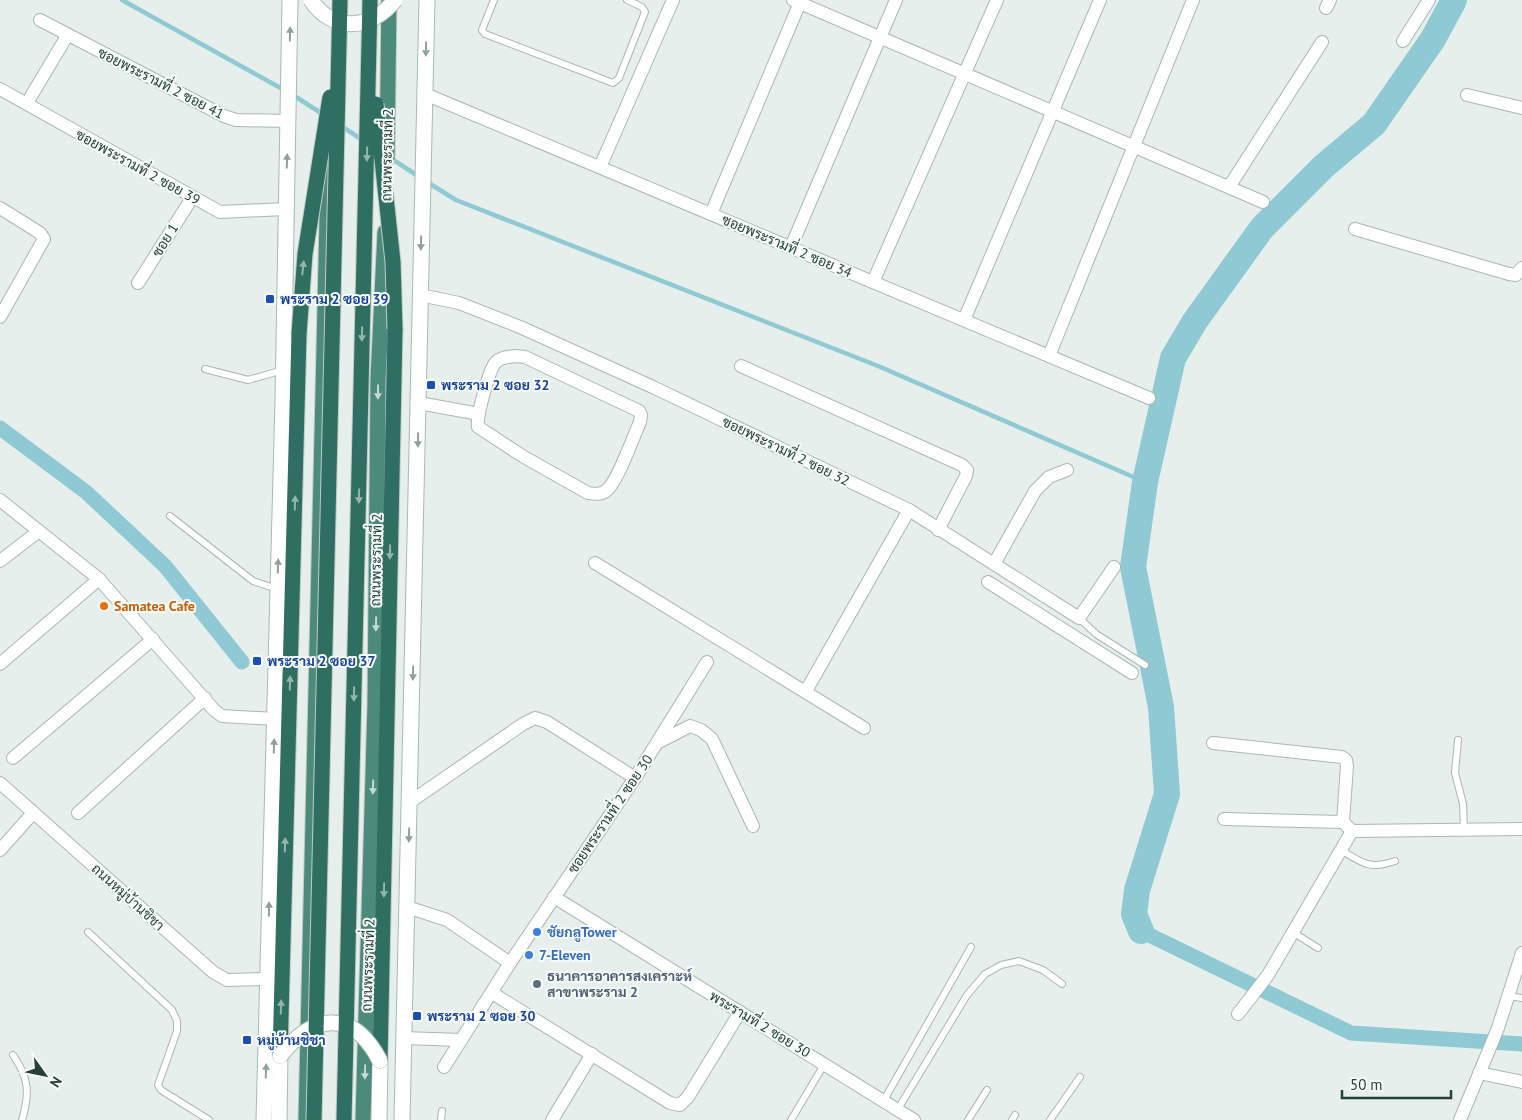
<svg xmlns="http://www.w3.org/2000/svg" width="1522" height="1120" font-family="'PT Sans',Sarabun,sans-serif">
<rect width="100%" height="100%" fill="#e6efeb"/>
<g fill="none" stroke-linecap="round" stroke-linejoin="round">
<!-- stream -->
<g stroke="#8ec9d4" stroke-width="4.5">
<path d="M122,0L286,91"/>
<path d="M293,95L324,115"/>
<path d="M341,126L364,141"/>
<path d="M389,157L421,178"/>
<path d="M427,182L456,200L878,366L1145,482"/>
</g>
<!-- canal -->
<g stroke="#8ec9d4" stroke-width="15">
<path d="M0,428L86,492L165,566L242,662"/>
<path d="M1141,931L1351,1033L1522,1044"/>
</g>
<!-- river -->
<path stroke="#8ec9d4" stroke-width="26" d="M1141,931L1134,914L1137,890L1167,794L1161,707L1133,567L1145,482L1173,358L1195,321L1262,228L1324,166L1374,124L1433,39L1454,0"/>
<defs>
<g id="service">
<path d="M494,0L482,30L485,34L613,83L619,78L645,12L642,7L627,0"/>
<path d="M205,369L248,380L283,370"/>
<path d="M170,516L253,581L277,589"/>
<path d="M1079,618L1096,634L1145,665"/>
<path d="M1458,740L1455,773L1463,804L1464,830"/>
<path d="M1341,850C1362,863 1370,870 1395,861"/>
<path d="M88,932L172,1010L177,1021V1031L158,1085L161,1090L209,1120"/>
<path d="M1294,933L1318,948"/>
<path d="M1508,996L1522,998"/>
<path d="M13,1055C29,1078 30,1093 22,1120"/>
<path d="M884,1100L971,947"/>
<path d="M898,1109L967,995L985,974L1001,965L1019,961L1043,970L1062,984"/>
<path d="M441,1120L442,1111"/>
<path d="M791,1120L825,1063"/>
<path d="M968,1120L987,1090"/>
<path d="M1012,1120L1015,1115"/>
<path d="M1050,1120L1080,1077"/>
</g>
<g id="minor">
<path d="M793,0L1263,202"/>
<path d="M1326,8L1330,0"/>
<path d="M40,20L224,116L236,120L288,121"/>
<path d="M1403,41L1429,0"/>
<path d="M0,89L220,212L285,209"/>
<path d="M425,94L1149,398"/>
<path d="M1467,95L1522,108"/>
<path d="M27,103L67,36"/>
<path d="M600,167L673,0"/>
<path d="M1229,187L1322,42"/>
<path d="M0,208L40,233L44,239L0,317"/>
<path d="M711,214L801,0"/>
<path d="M1355,229L1509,274L1516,275L1522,268"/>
<path d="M791,247L896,0"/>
<path d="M873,282L997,0"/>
<path d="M138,283L192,198"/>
<path d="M420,295L459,303L520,327L655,388L909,510L1079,618L1114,567"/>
<path d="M964,320L1100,0"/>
<path d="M515,356L525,357L639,411L641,415L640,422C633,437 618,481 607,490C601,495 595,494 588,493L524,457L478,427C476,418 489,369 496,362C501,357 508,357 515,356Z"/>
<path d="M1049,356L1193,0"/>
<path d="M741,366L962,465L967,470L966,476L938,530"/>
<path d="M419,403L479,414"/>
<path d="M0,500L99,579L214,710L222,716L275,719"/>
<path d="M0,561L39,531"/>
<path d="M595,563L864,728"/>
<path d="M994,564L1035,491L1049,477L1067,470"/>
<path d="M988,582L1132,673"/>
<path d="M0,664L99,579"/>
<path d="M806,691L909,510"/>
<path d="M661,741L690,726L701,730L712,739L753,826"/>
<path d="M1213,743L1342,757L1346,760L1347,766L1343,822"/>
<path d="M13,758L153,639"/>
<path d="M0,783L213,972L227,980L268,979"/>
<path d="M410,802L523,724L535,718L547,722L635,778"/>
<path d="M78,813L205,698"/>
<path d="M1224,819L1343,822L1352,831L1522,829"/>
<path d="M0,850L33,813"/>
<path d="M554,897L914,1120"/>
<path d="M407,907L447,920L510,963"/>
<path d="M492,993L670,1103L680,1105L688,1097L740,1012"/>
<path d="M1238,1014L1268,975L1352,831"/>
<path d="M404,1038L461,1040"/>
<path d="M444,1067L510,963L635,778L707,662"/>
<path d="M1479,1073L1522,1082"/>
<path d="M552,1120L592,1054"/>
<path d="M1460,1120L1498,1028L1522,953"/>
</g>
<g id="secondary">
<path d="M264,1120L283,400L290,0"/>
<path d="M279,1120L280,1056"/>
<path d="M379,1120L380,1061"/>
<path d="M402,1120L427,0"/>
</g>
<g id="trunk">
<path d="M387,159L389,0"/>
<path d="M306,1120L329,134"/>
<path d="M363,1120L375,705L378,380L385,232"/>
</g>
<g id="motorway">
<path d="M280,1056L299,334"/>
<path d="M380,1061L395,329"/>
</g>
</defs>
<!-- service casing -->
<use href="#service" stroke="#a8b8b2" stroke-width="8"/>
<!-- minor casing -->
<use href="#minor" stroke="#a8b8b2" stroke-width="14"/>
<!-- secondary casing -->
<use href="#secondary" stroke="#a4bbb3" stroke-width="17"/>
<!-- trunk casing -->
<use href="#trunk" stroke="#c2cac8" stroke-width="17"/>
<!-- motorway casing -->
<use href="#motorway" stroke="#c2cac8" stroke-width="17"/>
<!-- service -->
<use href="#service" stroke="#fff" stroke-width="6"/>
<!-- minor -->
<use href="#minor" stroke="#fff" stroke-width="12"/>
<!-- secondary -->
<use href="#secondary" stroke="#fff" stroke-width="15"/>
<!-- trunk -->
<use href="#trunk" stroke="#4c8a7c" stroke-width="15"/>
<!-- motorway -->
<use href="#motorway" stroke="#2f6f62" stroke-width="15"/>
<defs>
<g id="secondary-bridge">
<path d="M311,0C333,33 371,30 395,0"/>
<path d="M280,1056C314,1013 353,1009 380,1061"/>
</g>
<g id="motorway-bridge">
<path d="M376,104L393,262L395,329"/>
<path d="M299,334L305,254L330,97"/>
<path d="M314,1120L340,0"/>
<path d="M344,1120L370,0"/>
</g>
</defs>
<!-- secondary-bridge casing -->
<use href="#secondary-bridge" stroke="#a4bbb3" stroke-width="17" stroke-linecap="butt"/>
<!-- motorway-bridge casing -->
<use href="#motorway-bridge" stroke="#c2cac8" stroke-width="17" stroke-linecap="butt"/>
<!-- secondary-bridge -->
<use href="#secondary-bridge" stroke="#fff" stroke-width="15"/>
<!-- motorway-bridge -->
<use href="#motorway-bridge" stroke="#2f6f62" stroke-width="15"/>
</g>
<!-- one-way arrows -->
<defs><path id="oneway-solid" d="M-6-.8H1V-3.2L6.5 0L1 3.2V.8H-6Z" transform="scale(1.25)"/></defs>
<g fill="#92a09c">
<use href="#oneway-solid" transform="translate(290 34) rotate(-89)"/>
<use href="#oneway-solid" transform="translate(426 49) rotate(91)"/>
<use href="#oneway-solid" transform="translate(287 161) rotate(-88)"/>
<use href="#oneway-solid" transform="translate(421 243) rotate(91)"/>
<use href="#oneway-solid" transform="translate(418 440) rotate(91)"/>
<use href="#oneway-solid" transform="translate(278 566) rotate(-88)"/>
<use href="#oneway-solid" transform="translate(413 673) rotate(91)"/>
<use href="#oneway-solid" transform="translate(274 746) rotate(-88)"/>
<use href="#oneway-solid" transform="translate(409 835) rotate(91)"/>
<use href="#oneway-solid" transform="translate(269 909) rotate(-89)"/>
<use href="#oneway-solid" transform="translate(266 1071) rotate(-88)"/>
</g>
<g fill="#93b5ae">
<use href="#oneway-solid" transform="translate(367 154) rotate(91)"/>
<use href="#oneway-solid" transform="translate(303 268) rotate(-84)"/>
<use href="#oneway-solid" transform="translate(362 334) rotate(91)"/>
<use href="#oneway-solid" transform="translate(359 496) rotate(91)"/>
<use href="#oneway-solid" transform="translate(295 503) rotate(-88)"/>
<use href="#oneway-solid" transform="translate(390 552) rotate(91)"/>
<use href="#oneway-solid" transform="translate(290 683) rotate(-88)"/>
<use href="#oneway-solid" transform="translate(354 694) rotate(91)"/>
<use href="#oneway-solid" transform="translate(285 845) rotate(-88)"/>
<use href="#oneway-solid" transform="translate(384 890) rotate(91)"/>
<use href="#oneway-solid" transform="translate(281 1007) rotate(-88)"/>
</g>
<g fill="#c4d9d4">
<use href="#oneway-solid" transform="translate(378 392) rotate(91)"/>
<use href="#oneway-solid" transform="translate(376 624) rotate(91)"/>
<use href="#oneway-solid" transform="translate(373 787) rotate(92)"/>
<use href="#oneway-solid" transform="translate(365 1072) rotate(91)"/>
</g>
<!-- markers -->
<g fill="#1a4fb4" stroke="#f7fbf9" stroke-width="2">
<rect x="265" y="294" width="10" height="10" rx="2.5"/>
<rect x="426" y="380" width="10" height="10" rx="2.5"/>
<rect x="252" y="656" width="10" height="10" rx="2.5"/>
<rect x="412" y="1011" width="10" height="10" rx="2.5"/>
<rect x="242" y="1035" width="10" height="10" rx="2.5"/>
</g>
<circle fill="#e8710a" stroke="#f7fbf9" stroke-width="2" cx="104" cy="606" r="5"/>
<g fill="#3f7fe0" stroke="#f7fbf9" stroke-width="2">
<circle cx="537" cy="932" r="5"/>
<circle cx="529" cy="955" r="5"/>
</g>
<circle fill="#5c6f8a" stroke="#f7fbf9" stroke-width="2" cx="537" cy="984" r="5"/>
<g text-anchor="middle" stroke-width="4" stroke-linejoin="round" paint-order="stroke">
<!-- street labels -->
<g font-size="14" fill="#24423a" stroke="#f7fbf9">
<text transform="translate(161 83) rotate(27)" y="5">ซอยพระรามที่ 2 ซอย 41</text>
<text transform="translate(387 155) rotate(-89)" y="5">ถนนพระรามที่ 2</text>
<text transform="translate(138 167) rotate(29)" y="5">ซอยพระรามที่ 2 ซอย 39</text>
<text transform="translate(165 240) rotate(-58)" y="5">ซอย 1</text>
<text transform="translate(787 246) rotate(23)" y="5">ซอยพระรามที่ 2 ซอย 34</text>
<text transform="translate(786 451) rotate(26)" y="5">ซอยพระรามที่ 2 ซอย 32</text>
<text transform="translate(376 560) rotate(-89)" y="5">ถนนพระรามที่ 2</text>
<text transform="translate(610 814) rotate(-56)" y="5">ซอยพระรามที่ 2 ซอย 30</text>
<text transform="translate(128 897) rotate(42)" y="5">ถนนหมู่บ้านชิชา</text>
<text transform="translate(368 965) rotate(-88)" y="5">ถนนพระรามที่ 2</text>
<text transform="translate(760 1024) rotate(31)" y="5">พระรามที่ 2 ซอย 30</text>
</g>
<!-- transit labels -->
<g font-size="14" font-weight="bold" fill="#164399" stroke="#f7fbf9" text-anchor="start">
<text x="280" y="304">พระราม 2 ซอย 39</text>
<text x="441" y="390">พระราม 2 ซอย 32</text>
<text x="267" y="666">พระราม 2 ซอย 37</text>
<text x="427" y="1021">พระราม 2 ซอย 30</text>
<text x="257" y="1045">หมู่บ้านชิชา</text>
</g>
<!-- food labels -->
<g font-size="14" font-weight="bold" fill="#c56008" stroke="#f7fbf9" text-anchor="start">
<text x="114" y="611">Samatea Cafe</text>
</g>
<!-- shop labels -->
<g font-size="14" font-weight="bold" fill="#366cbe" stroke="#f7fbf9" text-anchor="start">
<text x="547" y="937">ชัยกลูTower</text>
<text x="539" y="960">7-Eleven</text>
</g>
<!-- service labels -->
<g font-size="14" font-weight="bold" fill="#4e5e75" stroke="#f7fbf9" text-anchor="start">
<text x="547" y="981">ธนาคารอาคารสงเคราะห์<tspan x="547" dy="16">สาขาพระราม 2</tspan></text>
</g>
</g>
<!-- north arrow -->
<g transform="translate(45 1075) rotate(123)" stroke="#f7fbf9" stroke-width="4" paint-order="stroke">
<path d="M0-4L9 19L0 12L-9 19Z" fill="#24423a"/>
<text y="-8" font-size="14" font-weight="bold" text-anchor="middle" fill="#24423a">N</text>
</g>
<!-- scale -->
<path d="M1342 1090v8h109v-8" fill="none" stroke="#24423a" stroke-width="2.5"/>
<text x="1350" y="1090" font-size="15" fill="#24423a" stroke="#f7fbf9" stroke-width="4" paint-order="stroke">50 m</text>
</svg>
